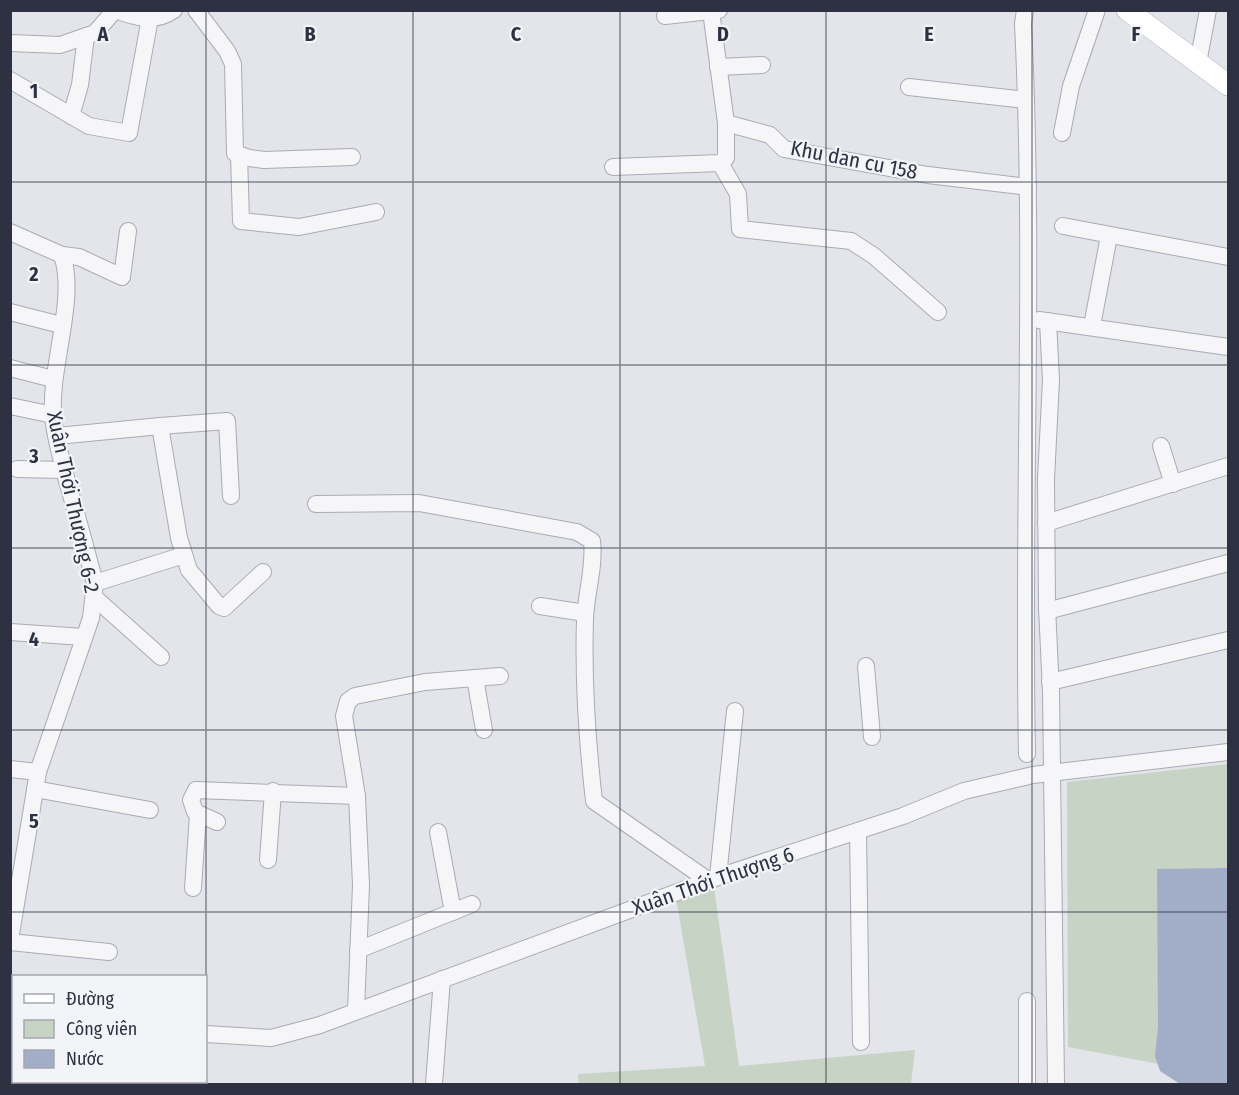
<svg xmlns="http://www.w3.org/2000/svg" width="1239" height="1095" font-family="'Fira Sans Condensed',sans-serif">
<rect width="100%" height="100%" fill="#e3e5ea"/>
<!-- green -->
<g fill="#c7d3c5">
<path d="M1228,764V1077L1068,1047L1067,782Z"/>
<path d="M714,887L739,1066L915,1050L911,1084H579L578,1074L705,1066L676,898Z"/>
</g>
<!-- water -->
<path fill="#a2aec7" d="M1228,868V1084H1180L1160,1071L1155,1056L1158,1027L1157,869Z"/>
<g fill="none" stroke-linecap="round" stroke-linejoin="round">
<defs>
<g id="minor">
<path d="M116,10C136,18 155,23 174,10"/>
<path d="M196,10L227,51L233,64L235,153L249,158L264,160L352,157"/>
<path d="M1025,10L1023,24C1035,267 1022,510 1027,754"/>
<path d="M711,11L726,123L770,135L784,149L928,175L1028,187"/>
<path d="M665,16L719,10"/>
<path d="M10,43L60,45L95,33L115,10"/>
<path d="M1198,63L1208,10"/>
<path d="M718,67L762,65"/>
<path d="M10,80L89,126L129,133L150,18"/>
<path d="M909,87L1026,100"/>
<path d="M71,116L80,85L86,36"/>
<path d="M1062,133L1071,86L1097,10"/>
<path d="M239,155L241,221L299,227L376,212"/>
<path d="M720,163L738,194L740,229L851,241L874,256L938,312"/>
<path d="M613,167L720,163L726,158V123"/>
<path d="M1063,226L1228,257"/>
<path d="M10,232L62,255C77,298 50,365 53,414C54,436 62,460 67,481C77,515 86,549 95,583L91,618L38,772L10,940"/>
<path d="M62,255L79,257L122,277L128,231"/>
<path d="M10,312L61,325"/>
<path d="M1039,320L1228,347"/>
<path d="M1048,321L1051,380L1046,479L1047,607L1051,692L1056,1084"/>
<path d="M1092,326L1109,236"/>
<path d="M10,368L53,379"/>
<path d="M10,406L53,415"/>
<path d="M160,426L227,421L231,496"/>
<path d="M57,436L160,426L179,538L189,570L219,606L224,608L263,572"/>
<path d="M1161,446L1173,484"/>
<path d="M17,469L64,470"/>
<path d="M316,504L419,503L577,532L592,541C595,567 586,593 585,619C583,681 587,740 594,801L709,881"/>
<path d="M1046,523L1228,466"/>
<path d="M95,583L184,555"/>
<path d="M95,598L161,657"/>
<path d="M540,606L585,613"/>
<path d="M1047,611L1228,563"/>
<path d="M10,632L84,637"/>
<path d="M866,666L872,737"/>
<path d="M475,678L484,730"/>
<path d="M1050,682L1228,640"/>
<path d="M10,769L38,772"/>
<path d="M35,789L150,810"/>
<path d="M357,796L344,716L348,701L355,696L425,682L500,676"/>
<path d="M217,822L195,812L191,800L196,790L357,796L361,885L356,1011"/>
<path d="M858,831L861,1042"/>
<path d="M438,832L453,912"/>
<path d="M268,860L273,791"/>
<path d="M718,877L735,711"/>
<path d="M193,888L198,814"/>
<path d="M10,942L109,952"/>
<path d="M358,950L472,904"/>
<path d="M1027,1001V1084"/>
<path d="M10,1030L14,1029"/>
<path d="M206,1034L271,1038L320,1025L718,877L903,816L964,791L1033,775L1228,752"/>
<path d="M103,1082V1084"/>
<path d="M434,1084L442,979"/>
</g>
<path id="major" d="M1127,10L1228,85"/>
</defs>
<!-- minor casing -->
<use href="#minor" stroke="#a9abb4" stroke-width="18"/>
<!-- major casing -->
<use href="#major" stroke="#a4a8b5" stroke-width="22"/>
<!-- minor -->
<use href="#minor" stroke="#f6f6f9" stroke-width="16"/>
<!-- major -->
<use href="#major" stroke="#fff" stroke-width="21"/>
</g>
<!-- grid -->
<path fill="none" stroke="#2d3141" stroke-width="1.5" stroke-opacity="0.55" d="M206,10V1084M413,10V1084M620,10V1084M826,10V1084M1032,10V1084M10,182H1228M10,365H1228M10,548H1228M10,730H1228M10,912H1228"/>
<g text-anchor="middle" stroke-width="4.5" stroke-linejoin="round" paint-order="stroke">
<!-- street labels -->
<g font-size="21" fill="#2d3141" stroke="#f3f4f8">
<text transform="translate(854 160) rotate(11)" y="7">Khu dan cu 158</text>
<text transform="translate(73 502) rotate(78)" y="7">Xuân Thới Thượng 6-2</text>
<text transform="translate(713 881) rotate(-19)" y="7">Xuân Thới Thượng 6</text>
</g>
</g>
<g font-size="20" text-anchor="middle" font-weight="bold" fill="#2d3141" stroke="#f3f4f8" stroke-width="4.5" stroke-linejoin="round" paint-order="stroke">
<text x="103" y="41">A</text>
<text x="310" y="41">B</text>
<text x="516" y="41">C</text>
<text x="723" y="41">D</text>
<text x="929" y="41">E</text>
<text x="1136" y="41">F</text>
<text x="34" y="98">1</text>
<text x="34" y="281">2</text>
<text x="34" y="463">3</text>
<text x="34" y="646">4</text>
<text x="34" y="828">5</text>
</g>
<!-- border -->
<rect width="1239" height="1095" fill="none" stroke="#2d3141" stroke-width="24"/>
<!-- legend -->
<rect x="12" y="975" width="195" height="108" fill="#f3f4f8" stroke="#a4a6af" stroke-width="1.5"/>
<rect x="24" y="994" width="30" height="9" fill="#ffffff" stroke="#a4a6af" stroke-width="1.5"/>
<text x="66" y="1005" font-size="18" fill="#2d3141">Đường</text>
<rect x="24" y="1020" width="30" height="18" fill="#c7d3c5" stroke="#a4a6af" stroke-width="1.5"/>
<text x="66" y="1035" font-size="18" fill="#2d3141">Công viên</text>
<rect x="24" y="1050" width="30" height="18" fill="#a2aec7" stroke="#a4a6af" stroke-width="1.5"/>
<text x="66" y="1065" font-size="18" fill="#2d3141">Nước</text>
</svg>
